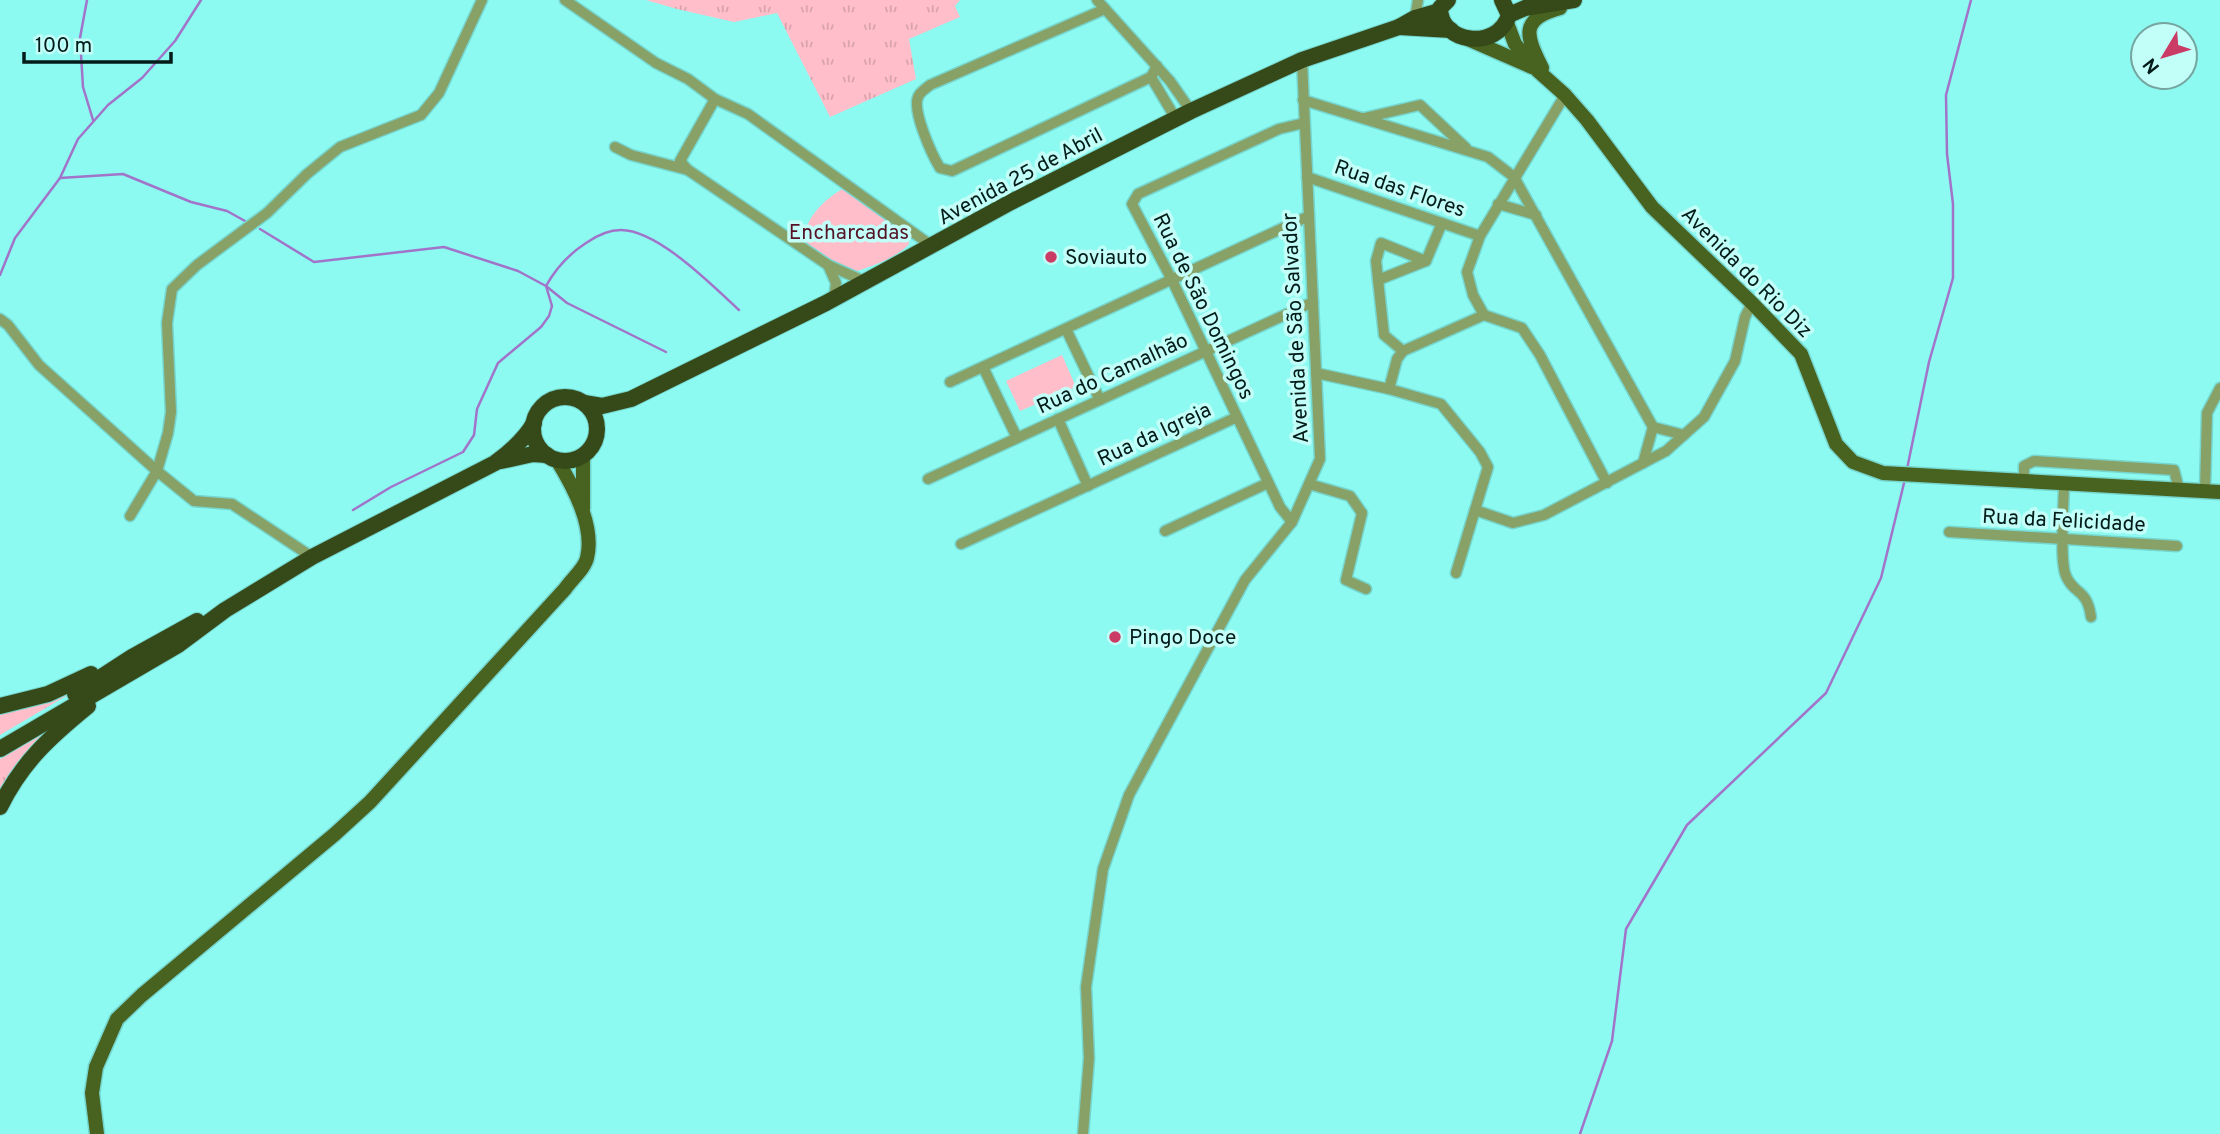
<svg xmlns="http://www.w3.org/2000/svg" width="2220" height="1134" font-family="Overpass,sans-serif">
<defs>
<pattern id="grass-tufts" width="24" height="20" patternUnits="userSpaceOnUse" patternTransform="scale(1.75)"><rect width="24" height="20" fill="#ffbec9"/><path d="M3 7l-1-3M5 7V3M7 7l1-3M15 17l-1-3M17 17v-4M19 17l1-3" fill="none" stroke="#d9a3ac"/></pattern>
</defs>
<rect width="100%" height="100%" fill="#8cfaf0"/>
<!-- grass -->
<g fill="url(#grass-tufts)">
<path d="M646,0H960L955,6L960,17L909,39L916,79L830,117L777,13L734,22L677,9Z"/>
<path d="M78,689L0,735V714L19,710Z"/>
<path d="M67,718L0,797V759Z"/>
</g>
<!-- park -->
<g fill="#ffbec9">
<path d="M848,186L907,227L909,244C894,260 869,267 848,274L821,260L804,239C806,215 828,196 848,186Z"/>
<path d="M1062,355L1076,387L1020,411L1006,381Z"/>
</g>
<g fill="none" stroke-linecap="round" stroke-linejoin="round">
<!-- stream -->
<g stroke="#a174c9" stroke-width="2.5">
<path d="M87,0L80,38L83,87L93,120"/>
<path d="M60,178L78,139L108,105L142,78L175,41L201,0"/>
<path d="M260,229L314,262L444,247L518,271L546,286L567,303L666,352"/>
<path d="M0,275L15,238L60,178L123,174L191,202L227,211L245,221"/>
<path d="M1907,469L1929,362L1953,278V204L1947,154L1946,95L1971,0"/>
<path d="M353,510L391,487L463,452L474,435L477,409L498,363L541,327L549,316L552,306L546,286C556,268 569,254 586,243C596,236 608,230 621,230C658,230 713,286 739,310"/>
<path d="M1580,1134L1612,1041L1626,929L1687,825L1826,693L1881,578L1905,479"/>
</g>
<defs>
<g id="minor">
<path d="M565,0L656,63L688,79L715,99L748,114L932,246"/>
<path d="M1097,0L1170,81L1191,111"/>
<path d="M1105,9L930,85C925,89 920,92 918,97C912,111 932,155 940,168L952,171L1151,77L1157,66"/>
<path d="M1415,18L1418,0"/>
<path d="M1151,77L1176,119"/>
<path d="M715,99L680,161L688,170L828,265L866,282"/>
<path d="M1303,100L1488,157L1514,177L1653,427"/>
<path d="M1364,118L1420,105L1466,148"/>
<path d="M615,147L631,155L688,170"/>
<path d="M1307,177L1480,236"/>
<path d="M1498,204L1536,215"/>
<path d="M828,265L836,283L834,299"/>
<path d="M1378,280L1426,261"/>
<path d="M1484,315L1473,295L1467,272L1480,236L1565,95"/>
<path d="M0,319L8,325L39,365L157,471L194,501L232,504L312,557"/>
<path d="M1066,329L1100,400"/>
<path d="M1403,351L1384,335L1376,261L1381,243L1426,261L1442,223"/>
<path d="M983,367L1017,438"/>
<path d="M1316,373L1389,389L1441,404L1480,452L1488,467L1475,510L1513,523L1544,515L1666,451L1704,417L1735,361L1745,317L1752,303"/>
<path d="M950,382L1309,216"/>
<path d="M1389,389L1397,359L1403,351L1484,315L1522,328L1540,355L1607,483"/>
<path d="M1058,419L1088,486"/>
<path d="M1653,427L1684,435"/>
<path d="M1643,463L1653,427"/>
<path d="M928,479L1313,302"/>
<path d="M2024,480V466L2034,461L2174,470L2179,489"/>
<path d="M2064,483C2064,504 2059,559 2066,576C2074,595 2087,588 2091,617"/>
<path d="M1309,484L1350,496L1362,513L1346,580L1366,589"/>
<path d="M2205,491L2207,413L2220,388"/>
<path d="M130,516L157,471L168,433L171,412L167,323L172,289L197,265L267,213L307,174L340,147L421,115L439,93L482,0"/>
<path d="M1292,522L1280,507L1172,280L1132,204L1138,194L1279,129L1304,123"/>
<path d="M1165,531L1268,483"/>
<path d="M1949,532L2177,546"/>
<path d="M961,544L1237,417"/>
<path d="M1456,573L1475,510"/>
<path d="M1083,1134L1089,1058L1086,987L1103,869L1129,795L1245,580L1292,522L1320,459L1302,60"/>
</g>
<g id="major">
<path d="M1507,23L1515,44L1537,70L1565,95L1587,120L1652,207L1752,303L1801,354L1836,444L1853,462L1883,473L2220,492"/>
<path d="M1468,39L1532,67"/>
<path d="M1542,68C1526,36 1519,19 1560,8"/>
<path d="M583,455V508"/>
<path d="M97,1134L92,1093L96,1067L117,1019L142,995L335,834L370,802L565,589C571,580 585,568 587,558C595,526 573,486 557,460"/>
</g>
<g id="highway">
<path d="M1448,0L1440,8C1440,44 1498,51 1509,15L1502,0"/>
<path d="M1509,15L1525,8L1574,0"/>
<path d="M1399,27L1451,30"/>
<circle cx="565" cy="429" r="32"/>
<path d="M584,403L602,406L631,399L826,303L1011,202L1191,111L1302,60L1399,27L1415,18L1440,11"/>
<path d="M501,461L533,454L547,455"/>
<path d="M75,694L132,657L197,621"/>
<path d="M0,706L48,694L91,674"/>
<path d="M0,749L178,645L225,610L312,557L495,463C510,452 525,439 534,423"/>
<path d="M0,807C22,762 50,737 88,706"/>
</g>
</defs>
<!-- minor casing -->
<use href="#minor" stroke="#76d6ce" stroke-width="13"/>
<!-- major casing -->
<use href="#major" stroke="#76d6ce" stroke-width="17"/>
<!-- highway casing -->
<use href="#highway" stroke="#76d6ce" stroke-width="18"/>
<!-- minor -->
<use href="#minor" stroke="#88a167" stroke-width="10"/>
<!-- major -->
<use href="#major" stroke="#48621f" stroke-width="14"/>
<!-- highway -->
<use href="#highway" stroke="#364a19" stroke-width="16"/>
</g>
<!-- markers -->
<g fill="#ca3b65" stroke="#c2fff8" stroke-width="2.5">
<circle cx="1051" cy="257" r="7"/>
<circle cx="1115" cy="637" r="7"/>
</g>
<g text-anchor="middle" stroke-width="7" stroke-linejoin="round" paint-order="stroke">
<!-- street labels -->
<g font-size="21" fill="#031b19" stroke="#c2fff8">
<text transform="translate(1020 176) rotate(-28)" y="7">Avenida 25 de Abril</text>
<text transform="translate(1400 188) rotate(19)" y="7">Rua das Flores</text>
<text transform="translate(1747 272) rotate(45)" y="7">Avenida do Rio Diz</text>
<text transform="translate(1204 306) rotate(64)" y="7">Rua de São Domingos</text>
<text transform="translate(1295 328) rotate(-93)" y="7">Avenida de São Salvador</text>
<text transform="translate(1112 373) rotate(-25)" y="7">Rua do Camalhão</text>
<text transform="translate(1154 434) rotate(-25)" y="7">Rua da Igreja</text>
<text transform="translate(2064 520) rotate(3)" y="7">Rua da Felicidade</text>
</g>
<!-- park labels -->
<g font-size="21" fill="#551326" stroke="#c2fff8">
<text x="849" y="239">Encharcadas</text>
</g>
<!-- poi labels -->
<g font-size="21" fill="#031b19" stroke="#c2fff8" text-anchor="start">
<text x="1065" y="264">Soviauto</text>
<text x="1129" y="644">Pingo Doce</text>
</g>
</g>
<!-- north arrow -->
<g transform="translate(2164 56) rotate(232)"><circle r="33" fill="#c2fff8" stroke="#76a49f" stroke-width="2"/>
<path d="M0-5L12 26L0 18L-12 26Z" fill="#ca3b65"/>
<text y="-10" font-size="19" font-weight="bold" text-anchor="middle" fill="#031b19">N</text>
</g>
<!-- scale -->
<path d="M24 52v10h147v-10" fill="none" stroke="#031b19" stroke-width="3.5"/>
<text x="35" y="52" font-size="21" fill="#031b19" stroke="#c2fff8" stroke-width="5" paint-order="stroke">100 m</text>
</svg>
